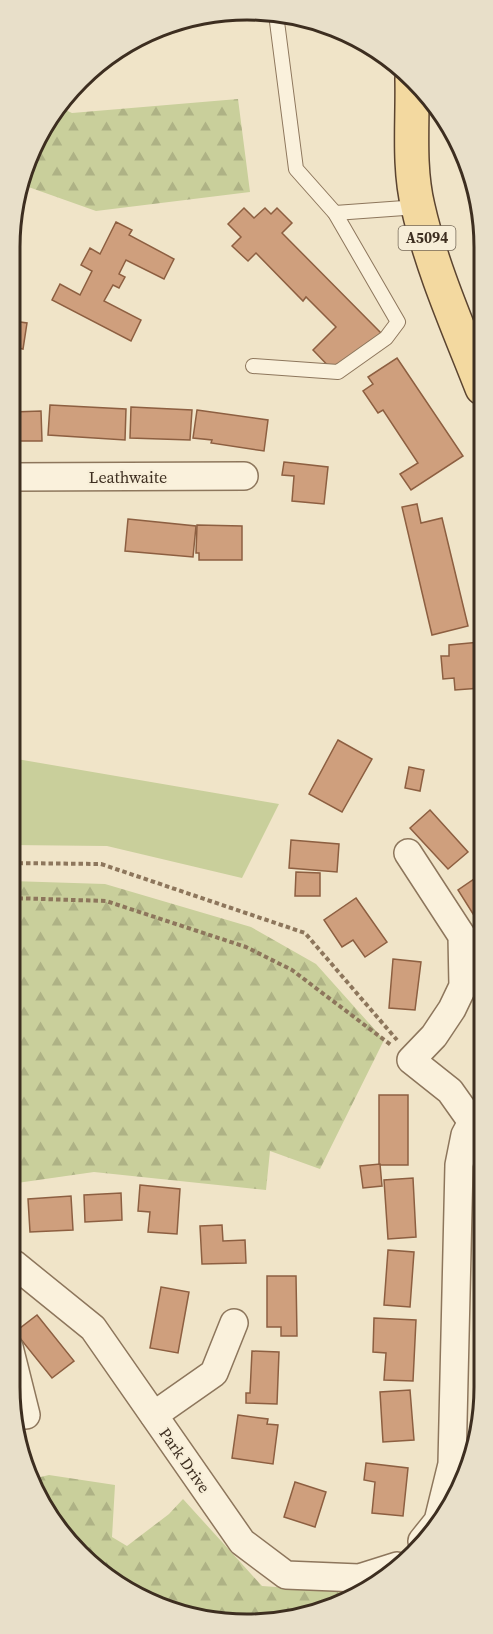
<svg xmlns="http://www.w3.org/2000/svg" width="493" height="1634" font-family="'Source Serif 4',serif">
<defs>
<pattern id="forest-firs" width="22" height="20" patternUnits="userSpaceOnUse" patternTransform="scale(1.5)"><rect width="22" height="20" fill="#c9cf9b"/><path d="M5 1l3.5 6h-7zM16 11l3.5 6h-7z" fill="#aeb285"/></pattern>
</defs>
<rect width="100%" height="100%" fill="#f0e4c8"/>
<!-- green -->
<path fill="#c9cf9b" d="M11,758L279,804L242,878L107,846L11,845Z"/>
<!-- forest -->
<g fill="url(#forest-firs)">
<path d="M238,99L250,192L96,211L20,184L49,114L57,106L72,113Z"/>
<path d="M11,881L105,884L251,927L316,964L384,1040L320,1169L270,1151L266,1190L94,1172L10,1184Z"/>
<path d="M49,1475L115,1485L112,1537L127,1546L169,1514L183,1499L262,1586L360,1593L308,1617L216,1623L141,1600L68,1544L28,1480Z"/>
</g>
<!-- building -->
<g fill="#cf9f7d" stroke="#8d5f41" stroke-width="1.5">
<path d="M244,208L254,218L265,208L271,214L277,208L292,223L282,233L381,333L338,376L313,350L336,327L306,297L303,301L256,253L248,261L232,246L241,237L228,224Z"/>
<path d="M116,222L132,230L129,235L174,259L164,279L126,260L119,274L125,277L119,288L113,285L104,301L141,320L131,341L52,300L60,284L80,295L92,271L81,265L90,248L100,254Z"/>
<path d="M13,321L27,323L23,349L13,347Z"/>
<path d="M397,358L463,456L411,490L400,474L418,463L383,410L378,413L363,391L373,384L368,377Z"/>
<path d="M50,405L126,409L125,440L48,435Z"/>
<path d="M131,407L192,410L190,440L130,438Z"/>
<path d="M197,410L268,420L264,451L211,443L212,440L193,438Z"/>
<path d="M41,411L42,441H13V412Z"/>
<path d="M284,462L328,467L324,504L292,501L294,476L282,475Z"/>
<path d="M417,504L421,523L442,518L468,626L432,635L402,507Z"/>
<path d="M128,519L196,526L193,557L125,551Z"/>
<path d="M197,525L242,526V560H199V553H196Z"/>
<path d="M480,642L481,688L455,690L454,678L443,679L441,656H449V645Z"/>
<path d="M338,740L372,759L342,812L309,794Z"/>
<path d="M409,767L424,770L420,791L405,788Z"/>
<path d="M430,810L468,852L448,869L410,828Z"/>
<path d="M291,840L339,844L337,872L289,868Z"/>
<path d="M296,872L320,873V896H295Z"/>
<path d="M480,875L481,876L480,925L458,890Z"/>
<path d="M356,898L387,942L365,957L353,940L342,947L324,920Z"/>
<path d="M393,959L421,962L415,1010L389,1008Z"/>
<rect x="379" y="1095" width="29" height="70"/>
<path d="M380,1164L382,1186L363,1188L360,1166Z"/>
<path d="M413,1178L416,1237L388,1239L384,1180Z"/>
<path d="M140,1185L180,1189L177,1234L148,1232L150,1212L138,1211Z"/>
<path d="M121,1193L122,1220L85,1222L84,1195Z"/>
<path d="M71,1196L73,1230L30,1232L28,1199Z"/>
<path d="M222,1225L223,1241L245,1240L246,1263L202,1264L200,1226Z"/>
<path d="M388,1250L414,1252L410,1307L384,1305Z"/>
<path d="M267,1276H296L297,1336H281V1327H267Z"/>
<path d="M161,1287L189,1292L178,1353L150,1348Z"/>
<path d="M37,1315L74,1361L52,1378L15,1332Z"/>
<path d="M374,1318L416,1320L413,1381L384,1380L386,1353L373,1352Z"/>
<path d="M252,1351L279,1352L277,1404L246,1403V1393H250Z"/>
<path d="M410,1390L414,1440L383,1442L380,1392Z"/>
<path d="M238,1415L268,1419L267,1424L278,1425L273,1464L232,1458Z"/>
<path d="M366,1463L408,1468L403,1516L372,1513L375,1482L364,1480Z"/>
<path d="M295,1482L326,1492L315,1527L284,1517Z"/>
</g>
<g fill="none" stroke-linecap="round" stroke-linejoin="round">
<defs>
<g id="lane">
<path d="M335,213L418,207"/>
<path d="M253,366L338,372L386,338L398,322L335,213L296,169L276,14"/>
</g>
<g id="street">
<path d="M13,477L244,476"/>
<path d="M408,853L462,936L463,986L452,1009L434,1036L411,1060L450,1091L472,1122"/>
<path d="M9,1264H14L93,1328L242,1542L286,1575L359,1578L397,1566"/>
<path d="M9,1347L26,1415"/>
<path d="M154,1415L214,1373L234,1323"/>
<path d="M422,1541L438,1521L452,1464L459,1165L465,1135L472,1122L480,1120"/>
</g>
<path id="primary" d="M412,79C413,121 408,166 418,207C432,269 459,329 482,388"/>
</defs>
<!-- lane casing -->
<use href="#lane" stroke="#8d765c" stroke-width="16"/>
<!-- street casing -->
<use href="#street" stroke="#8d765c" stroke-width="30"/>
<!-- primary casing -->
<use href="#primary" stroke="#5b4430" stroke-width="36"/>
<!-- path -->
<g stroke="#8d765c" stroke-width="4" stroke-dasharray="4.5 3" stroke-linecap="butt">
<path d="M11,863L101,864L305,933L397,1040"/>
<path d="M11,898L106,901L246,947L292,970L391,1045"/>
</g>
<!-- lane -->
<use href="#lane" stroke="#faf1dc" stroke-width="14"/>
<!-- street -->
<use href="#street" stroke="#faf1dc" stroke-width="27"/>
<!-- primary -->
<use href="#primary" stroke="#f3d9a0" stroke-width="33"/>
</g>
<g text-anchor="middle" stroke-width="4.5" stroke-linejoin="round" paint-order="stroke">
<!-- shield labels -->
<rect fill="#f7eed8" stroke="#756857" stroke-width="1.5" x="398.5" y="226" width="57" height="24" rx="4.5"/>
<g font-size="15" font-weight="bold" fill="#3d2e20">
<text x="427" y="243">A5094</text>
</g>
<!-- street labels -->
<g font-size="16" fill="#3d2e20" stroke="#f7eed8">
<text x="128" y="483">Leathwaite</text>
<text transform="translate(185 1460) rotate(55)" y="6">Park Drive</text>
</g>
</g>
<!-- crop -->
<path d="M0 0H493V1634H0ZM247 20H247A227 227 0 0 1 474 247V1387A227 227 0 0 1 247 1614H247A227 227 0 0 1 20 1387V247A227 227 0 0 1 247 20Z" fill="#e8dfc9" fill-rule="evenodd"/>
<path fill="none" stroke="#3d2e20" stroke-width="3" d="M247 20H247A227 227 0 0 1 474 247V1387A227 227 0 0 1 247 1614H247A227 227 0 0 1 20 1387V247A227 227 0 0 1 247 20Z"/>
</svg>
